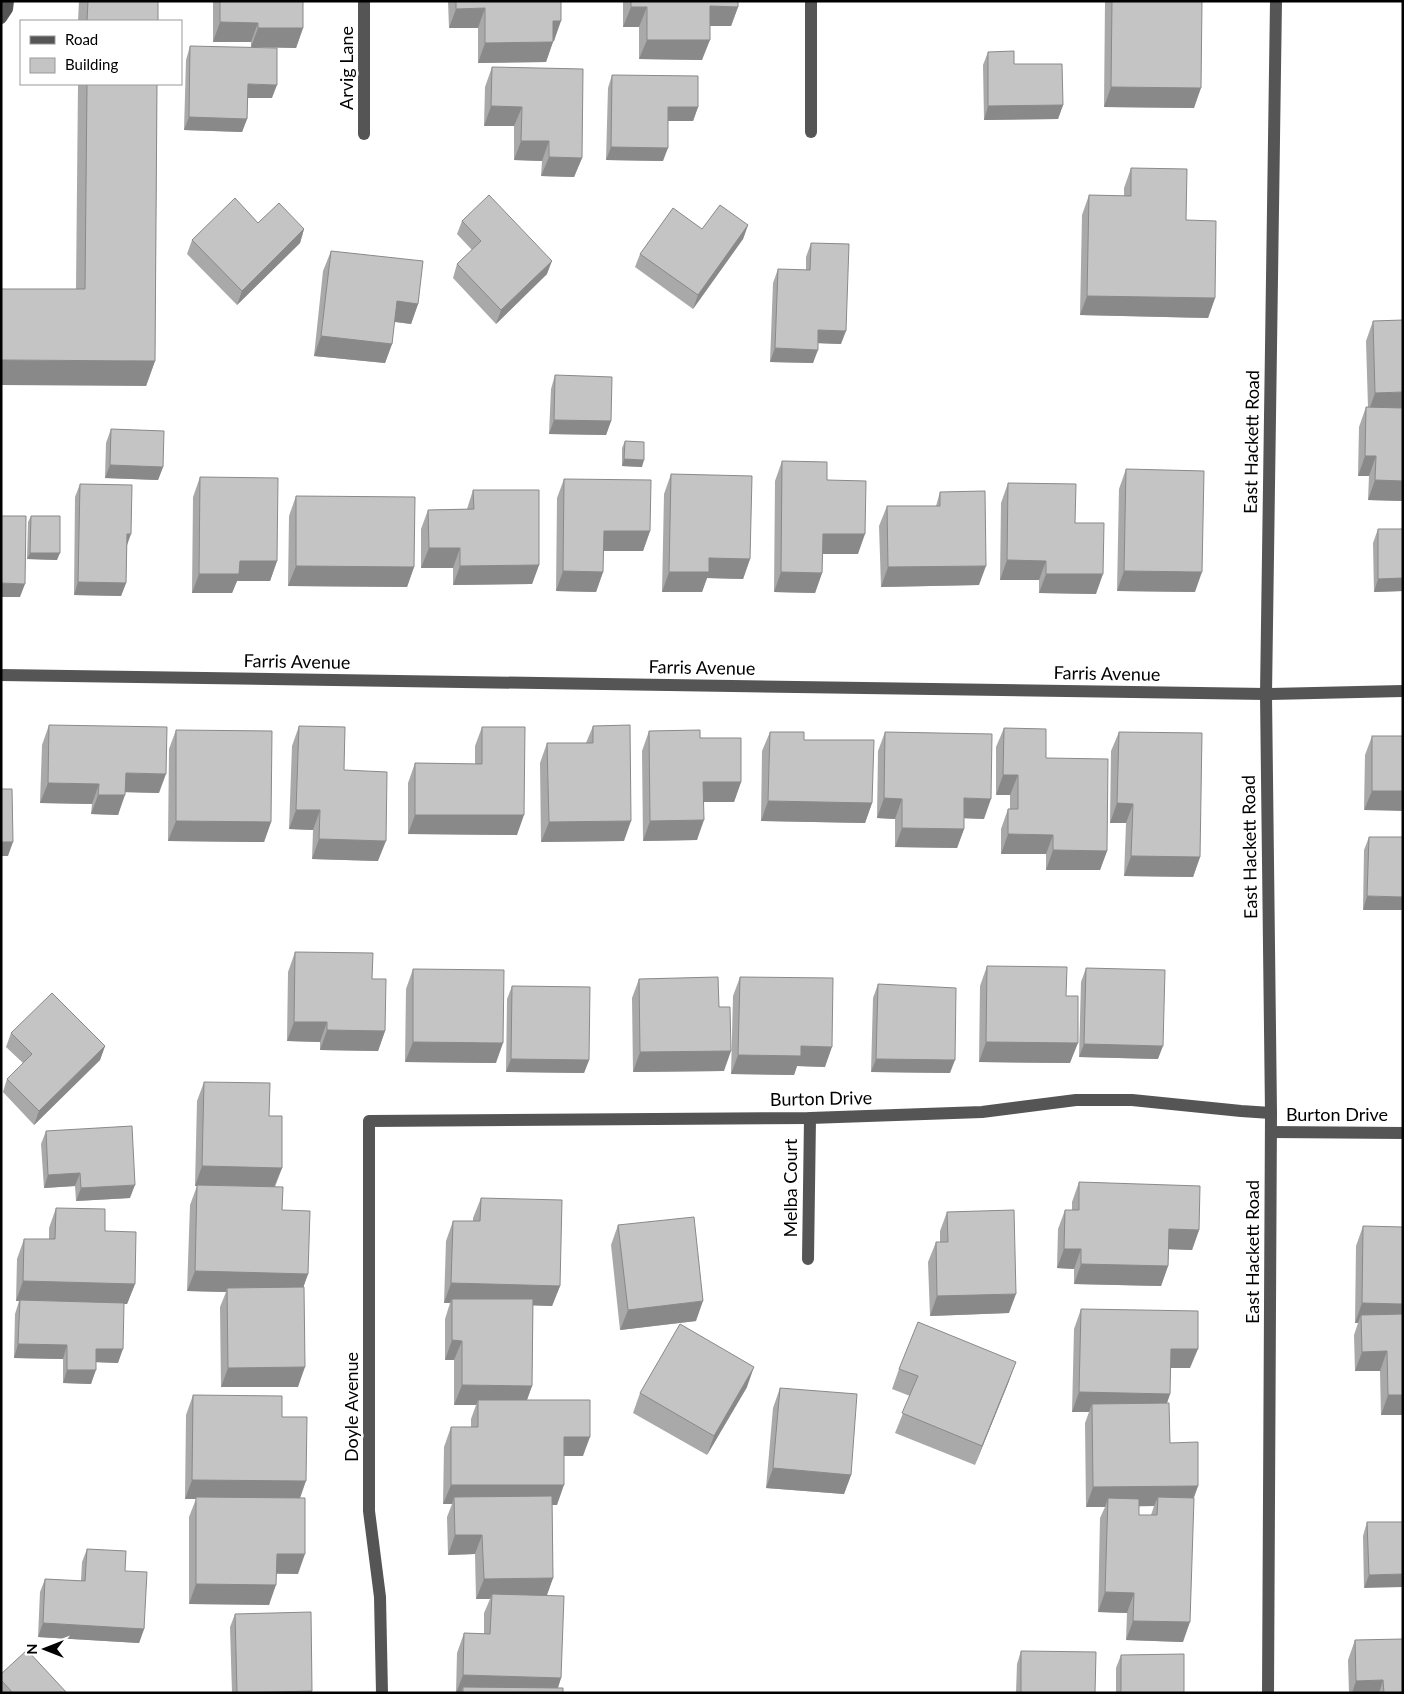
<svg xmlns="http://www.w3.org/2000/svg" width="1404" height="1694" font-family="Lato,sans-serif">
<rect width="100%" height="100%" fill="#fff"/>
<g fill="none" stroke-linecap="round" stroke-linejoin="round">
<!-- minor -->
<g stroke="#555" stroke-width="12">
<path d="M364,1V134"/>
<path d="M811,1V132"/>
<path d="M1,18L7,9L8,1"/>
<path d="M1,675L1266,694L1403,691"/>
<path d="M1271,1132L1403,1133"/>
<path d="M808,1259L810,1118"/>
<path d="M382,1693L380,1597L369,1511V1121L810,1118L982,1112L1076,1100H1132L1241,1111L1271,1113"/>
<path d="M1268,1693L1271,1113L1266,694L1276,1"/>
</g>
</g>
<!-- wall -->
<g fill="#a9a9a9" fill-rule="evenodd">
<path d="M79,1H158V21H78Z"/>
<path d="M213,1H303V28L296,48L251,47V42H213Z"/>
<path d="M448,1H561L554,41H553L546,62L478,63V28H449Z"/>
<path d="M623,1H738V7L731,26H710L702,60L639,59V27H623Z"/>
<path d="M1105,1H1202L1194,108L1104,107Z"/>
<path d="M190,46L272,98H248L247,119L242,132L184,130L186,60Z"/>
<path d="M988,52L1014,64L1063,105L1058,119L984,120L983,65Z"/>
<path d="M492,67L582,158L574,177L541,176L542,161L514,160V126H484L485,87Z"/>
<path d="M612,75L698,107L693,121H668L663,161L606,160L608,88Z"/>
<path d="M78,84H157L155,361L146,386L76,289Z"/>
<path d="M1131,168L1186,220L1215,298L1208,318L1080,315L1082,215L1089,195L1124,196V188Z"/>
<path d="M462,221L547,274L496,324L453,278L457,264L472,250L457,234Z"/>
<path d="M258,223L304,229L300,243L237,305L187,254L192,240Z"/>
<path d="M748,225L743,239L693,309L635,267L640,254L702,229Z"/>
<path d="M811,243L841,344L818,343L813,363L770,362L773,283L778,269L806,270V257Z"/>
<path d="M331,251L418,304L411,324L394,322L392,344L385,363L314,356L323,271Z"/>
<path d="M1373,321L1403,501L1368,500L1369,476H1358L1359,427L1366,407H1368L1366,341Z"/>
<path d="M555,375L611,421L606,435L549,434L551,389Z"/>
<path d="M111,429L163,467L158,480L105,478L106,443Z"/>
<path d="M625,441L642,467L622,466V448Z"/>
<path d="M782,461L827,480L858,554H823L822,573L815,593L774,592L775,481Z"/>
<path d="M1126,469L1195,592L1117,591L1119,489Z"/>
<path d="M671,474L750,559L743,579L707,578L702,592H662L664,494Z"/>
<path d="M200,477L277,561L270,581H237L232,593H192L193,497Z"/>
<path d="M564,479L650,531L643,551H603V572L596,592L556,591L557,498Z"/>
<path d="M1008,483L1075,523L1096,594L1039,593V580H1000L1001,503Z"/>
<path d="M80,484L127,546L126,583L121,596L74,595L75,497Z"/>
<path d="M473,490L539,565L532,584L453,585V568H421V529L428,510L467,509Z"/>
<path d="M940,492L979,585L881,587L879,526L887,506H936Z"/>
<path d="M296,496L414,567L407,587L288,586L289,516Z"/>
<path d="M31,516L57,560L27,559L28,522Z"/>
<path d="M1378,529H1403V591L1374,592L1373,543Z"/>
<path d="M49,725L159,793L125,792L118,815L91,814L92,804L40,803L42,745Z"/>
<path d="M299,726L344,770L378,861L312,859L313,830L289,829L292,746Z"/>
<path d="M593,726L624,841L541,842L540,763L547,743H586Z"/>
<path d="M482,727L517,835L408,834V783L415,763L475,764V746Z"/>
<path d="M1004,728L1046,758L1107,851L1100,870H1046V854H1001V829L1008,809H1010V795H996V747Z"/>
<path d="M176,730L271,822L264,842L168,841L169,749Z"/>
<path d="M649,731L700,738L741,782L734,802H704L697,840L643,841L642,751Z"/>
<path d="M770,732L804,740L872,803L865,823L761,821L762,751Z"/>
<path d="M885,732L984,819L964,818V829L957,848L895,847V819L877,818L878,751Z"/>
<path d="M1119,732L1200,857L1193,877L1124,876L1126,823H1110L1111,751Z"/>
<path d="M1372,736H1403L1364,810L1365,755Z"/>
<path d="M1369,837H1403L1363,910L1364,850Z"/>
<path d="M295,952L372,979L385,1031L378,1051L320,1050V1042L287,1041L288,972Z"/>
<path d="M987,966L1066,996L1070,1063L979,1062L980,986Z"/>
<path d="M1086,968L1158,1059L1079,1057L1081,982Z"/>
<path d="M413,969L496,1063L405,1062L406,989Z"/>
<path d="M740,977L825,1067L797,1066L794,1075L731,1074L733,996Z"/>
<path d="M639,979L719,1007L724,1071L633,1072L632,998Z"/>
<path d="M878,984L950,1073L871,1072L873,998Z"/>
<path d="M512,986L589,1060L584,1073L506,1072L507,999Z"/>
<path d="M11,1033L105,1046L100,1060L34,1125L3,1092L7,1079L23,1063L6,1047Z"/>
<path d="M204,1082L269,1116L282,1168L275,1187L282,1210L308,1274L303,1287L298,1387H221L220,1307L226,1292L187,1291L190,1205L197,1186H195L197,1101Z"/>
<path d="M46,1131L130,1198L76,1201L75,1186L44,1188L41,1144Z"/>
<path d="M1079,1182L1199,1230L1192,1250L1169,1249L1168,1266L1161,1286L1074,1284V1269L1057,1268L1058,1229L1065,1210H1072V1202Z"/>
<path d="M481,1198L560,1286L552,1306L533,1305L532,1386L527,1400L583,1456H564L557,1505H552L553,1578L546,1596L561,1678L558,1688L563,1693H456L457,1653L464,1633L484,1634V1613L490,1599H476L475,1554L448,1555L447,1517L452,1504H443L444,1447L451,1427H471V1419L476,1405H454V1360H445V1319L450,1303H444L446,1241L453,1221H473V1218Z"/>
<path d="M56,1208L105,1231L135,1284L127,1304H124L118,1363L96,1362L91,1384L63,1383V1359L14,1358L15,1314L19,1301H16L17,1259L24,1239H49V1228Z"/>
<path d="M947,1212L1009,1313L930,1316L928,1262L936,1242H940V1231Z"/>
<path d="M618,1225L696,1321L620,1330L611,1245Z"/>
<path d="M1363,1226L1403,1415H1381L1380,1371H1355L1354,1335L1358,1323H1355L1356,1246Z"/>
<path d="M1081,1309L1190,1368H1170V1394L1167,1403L1170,1443L1198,1486L1194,1498L1183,1642L1126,1640L1127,1613L1098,1612L1100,1518L1105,1507H1086L1085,1423L1089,1412H1072L1074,1329ZM1139,1506H1154L1151,1515H1139Z"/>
<path d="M899,1369L1009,1381L975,1465L895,1433L910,1396L892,1389Z"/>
<path d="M747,1387L707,1455L633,1413L640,1393Z"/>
<path d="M780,1388L851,1475L844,1494L766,1488L773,1408Z"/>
<path d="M193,1395L282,1417L300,1498L298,1574H276L269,1605L189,1604V1517L196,1499H185L186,1415Z"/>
<path d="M1367,1522H1403L1364,1588L1363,1536Z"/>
<path d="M87,1549L125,1571L144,1629L139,1643L38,1637L40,1592L45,1579L81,1581L82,1562Z"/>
<path d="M235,1614L312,1691V1693H232L230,1627Z"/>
<path d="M1355,1640L1403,1693H1349L1348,1660Z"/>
<path d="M1021,1651L1095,1693H1016L1017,1664Z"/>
<path d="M1121,1655L1184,1693H1116V1668Z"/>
<path d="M1,1674L67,1693H1Z"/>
</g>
<!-- shaded-wall -->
<g fill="#898989">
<path d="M710,6L738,7L731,26H702Z"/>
<path d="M631,7H647L639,27H623Z"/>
<path d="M485,8L478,28H449L456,9Z"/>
<path d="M553,21H561L554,41H546Z"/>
<path d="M220,22L258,23L251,42H213Z"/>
<path d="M258,28H303L296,48L251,47Z"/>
<path d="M647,40H710L702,60L639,59Z"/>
<path d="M553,42L546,62L478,63L485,43Z"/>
<path d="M248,84L277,85L272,98H243Z"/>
<path d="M1111,87L1201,88L1194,108L1104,107Z"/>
<path d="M1063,105L1058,119L984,120L988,106Z"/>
<path d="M491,106L522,107L514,126H484Z"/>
<path d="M668,107H698L693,121H663Z"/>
<path d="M189,117L247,119L242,132L184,130Z"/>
<path d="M521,141H549L542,161L514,160Z"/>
<path d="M611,147L668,148L663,161L606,160Z"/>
<path d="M549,157L582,158L574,177L541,176Z"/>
<path d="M748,225L743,239L693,309L698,295Z"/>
<path d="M304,229L300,243L237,305L242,291Z"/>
<path d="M552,261L547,274L496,324L501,310Z"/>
<path d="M1087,296L1215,298L1208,318L1080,315Z"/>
<path d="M397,301L418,304L411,324L390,321Z"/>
<path d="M818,330L846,331L841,344L813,343Z"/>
<path d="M321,336L392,344L385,363L314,356Z"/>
<path d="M775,348L818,350L813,363L770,362Z"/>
<path d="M1,360L155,361L146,386L1,385Z"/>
<path d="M1403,392V412L1368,413L1375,393Z"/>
<path d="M554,420L611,421L606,435L549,434Z"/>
<path d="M1365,456H1376L1369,476H1358Z"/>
<path d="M624,459L644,460L642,467L622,466Z"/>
<path d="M110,465L163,467L158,480L105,478Z"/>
<path d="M1375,480L1403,481V501L1368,500Z"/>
<path d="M604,531H650L643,551H596Z"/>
<path d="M127,534H131L126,548Z"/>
<path d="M823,534H865L858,554H816Z"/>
<path d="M429,548H460L453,568H421Z"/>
<path d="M30,553H60L57,560L27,559Z"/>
<path d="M709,558L750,559L743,579L707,578L702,592H662L669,572Z"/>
<path d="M1007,560L1046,561L1039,580H1000Z"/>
<path d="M240,561H277L270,581H237L232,593H192L199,574Z"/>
<path d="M539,565L532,584L453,585L460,566Z"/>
<path d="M296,566L414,567L407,587L288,586Z"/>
<path d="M986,566L979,585L881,587L888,567Z"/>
<path d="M563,571L603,572L596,592L556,591Z"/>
<path d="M1124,571L1202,572L1195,592L1117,591Z"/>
<path d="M781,572L822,573L815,593L774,592Z"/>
<path d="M1046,574H1103L1096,594L1039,593Z"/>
<path d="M1403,578V591L1374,592L1378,579Z"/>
<path d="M78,582L126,583L121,596L74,595Z"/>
<path d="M1,583L25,584L20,597H1Z"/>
<path d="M126,773L166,774L159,793L119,792Z"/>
<path d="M1003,775H1018L1010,795H996Z"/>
<path d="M703,782H741L734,802H696Z"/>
<path d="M48,783L99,784L92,804L40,803Z"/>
<path d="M1372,791H1403V811L1364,810Z"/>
<path d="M98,795H125L118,815L91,814Z"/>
<path d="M884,798L902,799L895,819L877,818Z"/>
<path d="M964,798L991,799L984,819L957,818Z"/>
<path d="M768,801L872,803L865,823L761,821Z"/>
<path d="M1117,803L1133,804L1126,823H1110Z"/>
<path d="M296,810H320L313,830L289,829Z"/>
<path d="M415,815H524L517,835L408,834Z"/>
<path d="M704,820L697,840L643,841L650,821Z"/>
<path d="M176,821L271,822L264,842L168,841Z"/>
<path d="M631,821L624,841L541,842L549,822Z"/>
<path d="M902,828L964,829L957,848L895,847Z"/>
<path d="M1008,834L1053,835L1046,854H1001Z"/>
<path d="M319,839L386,841L378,861L312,859Z"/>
<path d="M1,842H13L8,856H1Z"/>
<path d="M1053,850L1107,851L1100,870H1046Z"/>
<path d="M1131,856L1200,857L1193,877L1124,876Z"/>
<path d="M1367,896L1403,897V910H1363Z"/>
<path d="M294,1022H327L320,1042L287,1041Z"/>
<path d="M327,1030L385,1031L378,1051L320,1050Z"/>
<path d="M413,1042L503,1043L496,1063L405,1062Z"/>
<path d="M986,1042L1078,1043L1070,1063L979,1062Z"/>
<path d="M1084,1044L1163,1046L1158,1059L1079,1057Z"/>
<path d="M105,1046L100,1060L34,1125L39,1111Z"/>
<path d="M801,1046L832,1047L825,1067L797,1066L794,1075L731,1074L738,1055Z"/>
<path d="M731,1051L724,1071L633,1072L640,1052Z"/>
<path d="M511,1059L589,1060L584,1073L506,1072Z"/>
<path d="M876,1059L955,1060L950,1073L871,1072Z"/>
<path d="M202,1166L282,1168L274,1187L195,1186Z"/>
<path d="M80,1173L75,1186L44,1188L48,1175Z"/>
<path d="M135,1185L130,1198L76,1201L81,1188Z"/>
<path d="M1169,1229L1199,1230L1192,1250L1162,1249Z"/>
<path d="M1064,1249H1081L1074,1269L1057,1268Z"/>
<path d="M1081,1264L1168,1266L1161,1286L1074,1284Z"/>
<path d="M195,1271L308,1274L301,1294L227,1288L226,1292L187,1291Z"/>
<path d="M23,1281L135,1284L127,1304L16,1301Z"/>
<path d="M451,1283L560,1286L552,1306L452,1303V1299L450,1303H444Z"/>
<path d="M1016,1294L1009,1313L930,1316L937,1296Z"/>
<path d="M703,1301L696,1321L620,1330L628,1310Z"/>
<path d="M1362,1303L1403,1304V1323L1361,1315L1358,1323H1355Z"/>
<path d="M452,1340L462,1341L454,1360H445Z"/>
<path d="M18,1344L67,1345L63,1359L14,1358Z"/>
<path d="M96,1349H123L118,1363L91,1362Z"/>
<path d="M1171,1349H1198L1190,1368H1164Z"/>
<path d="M1387,1351L1380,1371H1355L1362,1352Z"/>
<path d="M1016,1362L1009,1381L975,1465L982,1446Z"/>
<path d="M305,1367L298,1387H221L228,1368Z"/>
<path d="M754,1367L747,1387L707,1455L714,1436Z"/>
<path d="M67,1370H96L91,1384L63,1383Z"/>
<path d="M462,1385L532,1386L525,1405L478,1400L476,1405H454Z"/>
<path d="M1079,1392L1170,1394L1163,1414L1092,1404L1089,1412H1072Z"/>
<path d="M1388,1395H1403V1415H1381Z"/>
<path d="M564,1437H590L583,1456H557Z"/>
<path d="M773,1468L851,1475L844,1494L766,1488Z"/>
<path d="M192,1480L306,1481L299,1501L196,1497V1499H185Z"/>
<path d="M451,1485H564L557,1505L454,1504V1497L452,1504H443Z"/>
<path d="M1198,1486L1190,1506L1158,1497L1154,1506L1107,1507L1108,1498L1105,1507H1086L1093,1487Z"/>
<path d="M455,1535H482L475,1554L448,1555Z"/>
<path d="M277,1554H305L298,1574L270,1573Z"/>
<path d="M1403,1574V1587L1364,1588L1369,1575Z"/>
<path d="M553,1578L546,1598L492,1594L490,1599H476L484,1579Z"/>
<path d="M196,1584L276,1585L269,1605L189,1604Z"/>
<path d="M1105,1592L1134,1593L1127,1613L1098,1612Z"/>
<path d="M1133,1621L1190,1622L1183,1642L1126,1640Z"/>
<path d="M43,1623L144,1629L139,1643L38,1637Z"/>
<path d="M463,1675L561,1678L556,1693L463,1687L461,1693H456Z"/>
<path d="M1383,1680L1379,1693H1352L1356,1681Z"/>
<path d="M312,1691V1693H247Z"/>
</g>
<!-- building -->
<g fill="#c4c4c4" stroke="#898989">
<path d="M88,1H158V21H87Z"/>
<path d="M220,1H303V28H258V23L220,22Z"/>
<path d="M456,1H561V21H553V42L485,43V8L456,9Z"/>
<path d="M631,1H738V7L710,6V40H647V7H631Z"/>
<path d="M1112,1H1202L1201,88L1111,87Z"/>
<path d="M190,46L277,48V85L248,84L247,119L189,117Z"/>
<path d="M1014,51V64H1062L1063,105L988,106V52Z"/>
<path d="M492,67L583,69L582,158L549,157V141H521L522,107L491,106Z"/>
<path d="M612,75L698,76V107H668V148L611,147Z"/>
<path d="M87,84H157L155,361L1,360V289H85Z"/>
<path d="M1131,168L1187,169L1186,220L1216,221L1215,298L1087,296L1089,195L1131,196Z"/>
<path d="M489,195L552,261L501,310L457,264L481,241L462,221Z"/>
<path d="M235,198L258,223L279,203L304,229L242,291L192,240Z"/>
<path d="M720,205L748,225L698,295L640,254L673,208L702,229Z"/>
<path d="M811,243L849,244L846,331L818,330V350L775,348L778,269L810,270Z"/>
<path d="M331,251L423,261L418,304L397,301L392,344L321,336Z"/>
<path d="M1403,320V392L1375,393L1373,321Z"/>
<path d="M555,375L612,377L611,421L554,420Z"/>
<path d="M1366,407L1403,408V481L1375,480L1376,456H1365Z"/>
<path d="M111,429L164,431L163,467L110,465Z"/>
<path d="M625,441L644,442V460L624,459Z"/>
<path d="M782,461L827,462V480L866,481L865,534H823L822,573L781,572Z"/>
<path d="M1126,469L1204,471L1202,572L1124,571Z"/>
<path d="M671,474L752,476L750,559L709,558V572H669Z"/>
<path d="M200,477L278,478L277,561H240L239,574H199Z"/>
<path d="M564,479L651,480L650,531H604L603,572L563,571Z"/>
<path d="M1008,483L1076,484L1075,523H1104L1103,574H1046V561L1007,560Z"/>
<path d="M80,484L132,485L131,534H127L126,583L78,582Z"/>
<path d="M473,490H539V565L460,566V548H429L428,510L474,509Z"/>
<path d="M985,491L986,566L888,567L887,506H940V492Z"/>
<path d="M296,496L415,497L414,567L296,566Z"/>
<path d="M1,516H26L25,584L1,583Z"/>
<path d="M31,516H60V553H30Z"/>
<path d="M1378,529H1403V578L1378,579Z"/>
<path d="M49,725L167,727L166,774L126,773L125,795H98L99,784L48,783Z"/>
<path d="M630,725L631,821L549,822L547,743H593V726Z"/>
<path d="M299,726L345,727L344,770L387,772L386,841L319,839L320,810H296Z"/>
<path d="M482,727H525L524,815H415V763L482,764Z"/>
<path d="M1004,728L1046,729V758L1108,759L1107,851L1053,850V835L1008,834V809H1018V775H1003Z"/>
<path d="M176,730L272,731L271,822L176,821Z"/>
<path d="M700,730V738H741V782H703L704,820L650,821L649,731Z"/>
<path d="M770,732H804V740H874L872,803L768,801Z"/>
<path d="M885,732L992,734L991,799L964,798V829L902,828V799L884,798Z"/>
<path d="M1119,732L1202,733L1200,857L1131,856L1133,804L1117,803Z"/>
<rect x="1372" y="736" width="31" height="55"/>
<path d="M1,789H12L13,842H1Z"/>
<path d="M1369,837H1403V897L1367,896Z"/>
<path d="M295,952L373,953L372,979H386L385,1031L327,1030V1022H294Z"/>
<path d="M987,966L1067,967L1066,996H1078V1043L986,1042Z"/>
<path d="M1086,968L1165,970L1163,1046L1084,1044Z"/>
<path d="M413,969L504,970L503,1043L413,1042Z"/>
<path d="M718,977L719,1007H730L731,1051L640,1052L639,979Z"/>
<path d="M740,977L833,978L832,1047L801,1046V1056L738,1055Z"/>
<path d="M878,984L956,988L955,1060L876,1059Z"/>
<path d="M512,986L590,987L589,1060L511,1059Z"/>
<path d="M52,993L105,1046L39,1111L7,1079L32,1054L11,1033Z"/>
<path d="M204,1082L270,1083L269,1116H282V1168L202,1166Z"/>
<path d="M132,1126L135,1185L81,1188L80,1173L48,1175L46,1131Z"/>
<path d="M1079,1182L1200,1186L1199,1230L1169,1229L1168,1266L1081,1264V1249H1064L1065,1210H1079Z"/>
<path d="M197,1185L283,1187L282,1210L310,1211L308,1274L195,1271Z"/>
<path d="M481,1198L562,1200L560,1286L451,1283L453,1221H480Z"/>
<path d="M56,1208L105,1209V1231L136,1232L135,1284L23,1281L24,1239H55Z"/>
<path d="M1014,1210L1016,1294L937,1296L936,1242H948L947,1212Z"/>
<path d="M694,1217L703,1301L628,1310L618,1225Z"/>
<path d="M1363,1226L1403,1227V1304L1362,1303Z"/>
<path d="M304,1287L305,1367L228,1368L227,1288Z"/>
<path d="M452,1299H533L532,1386L462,1385V1341L452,1340Z"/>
<path d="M20,1300L124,1303L123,1349H96V1370H67V1345L18,1344Z"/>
<path d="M1081,1309L1198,1311V1349H1171L1170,1394L1079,1392Z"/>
<path d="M1403,1314V1395H1388L1387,1351L1362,1352L1361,1315Z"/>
<path d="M918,1322L1016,1362L982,1446L902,1413L918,1376L899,1369Z"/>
<path d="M680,1324L754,1367L714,1436L640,1393Z"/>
<path d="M780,1388L857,1394L851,1475L773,1468Z"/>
<path d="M193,1395L282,1396V1417H307L306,1481L192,1480Z"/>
<path d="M478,1400H590V1437H564V1485H451V1427H478Z"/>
<path d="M1169,1403L1170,1443L1198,1442V1486L1093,1487L1092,1404Z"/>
<path d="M552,1496L553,1578L484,1579L482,1535H455L454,1497Z"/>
<path d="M196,1497L305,1498V1554H277L276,1585L196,1584Z"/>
<path d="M1158,1497L1194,1498L1190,1622L1133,1621L1134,1593L1105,1592L1108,1498L1139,1499V1515H1157Z"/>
<path d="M1367,1522H1403V1574L1369,1575Z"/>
<path d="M87,1549L126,1551L125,1571L147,1572L144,1629L43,1623L45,1579L85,1581Z"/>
<path d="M492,1594L564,1596L561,1678L463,1675L464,1633L490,1634Z"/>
<path d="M311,1612L312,1691L237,1693L235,1614Z"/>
<path d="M1403,1639V1693H1384L1383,1680L1356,1681L1355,1640Z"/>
<path d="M27,1650L67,1693H13L1,1680V1674Z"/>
<path d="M1021,1651L1096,1652L1095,1693H1021Z"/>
<path d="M1184,1654V1693H1121V1655Z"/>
<path d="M463,1687L563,1688V1693H463Z"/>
</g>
<g text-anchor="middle" stroke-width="5" stroke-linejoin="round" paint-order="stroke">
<!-- street labels -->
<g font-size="18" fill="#000" stroke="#fff">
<text transform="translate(347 68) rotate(-90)" y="6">Arvig Lane</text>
<text transform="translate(1252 442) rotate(-89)" y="6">East Hackett Road</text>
<text transform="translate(297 662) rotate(1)" y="6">Farris Avenue</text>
<text transform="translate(702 668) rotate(1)" y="6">Farris Avenue</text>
<text transform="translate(1107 674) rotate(1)" y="6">Farris Avenue</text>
<text transform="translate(1250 847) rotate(-91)" y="6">East Hackett Road</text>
<text transform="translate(821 1099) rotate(-1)" y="6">Burton Drive</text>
<text x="1337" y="1121">Burton Drive</text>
<text transform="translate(791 1188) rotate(-90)" y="6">Melba Court</text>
<text transform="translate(1253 1252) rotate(-90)" y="6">East Hackett Road</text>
<text transform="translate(352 1407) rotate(-90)" y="6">Doyle Avenue</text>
</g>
</g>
<!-- border -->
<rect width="1404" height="1694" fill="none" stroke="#000000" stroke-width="5"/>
<!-- legend -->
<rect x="20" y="20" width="162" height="65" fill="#ffffff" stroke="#999999"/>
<rect x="30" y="36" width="25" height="8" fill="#555555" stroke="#999999"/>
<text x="65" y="45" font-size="15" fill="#000000">Road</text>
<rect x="30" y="58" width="25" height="15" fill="#c4c4c4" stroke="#999999"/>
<text x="65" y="70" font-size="15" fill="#000000">Building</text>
<!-- north arrow -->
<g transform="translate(45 1649) rotate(270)" stroke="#ffffff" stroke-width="4" paint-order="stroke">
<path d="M0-4L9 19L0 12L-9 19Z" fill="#000000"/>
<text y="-8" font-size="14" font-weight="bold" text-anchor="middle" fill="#000000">N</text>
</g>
</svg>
